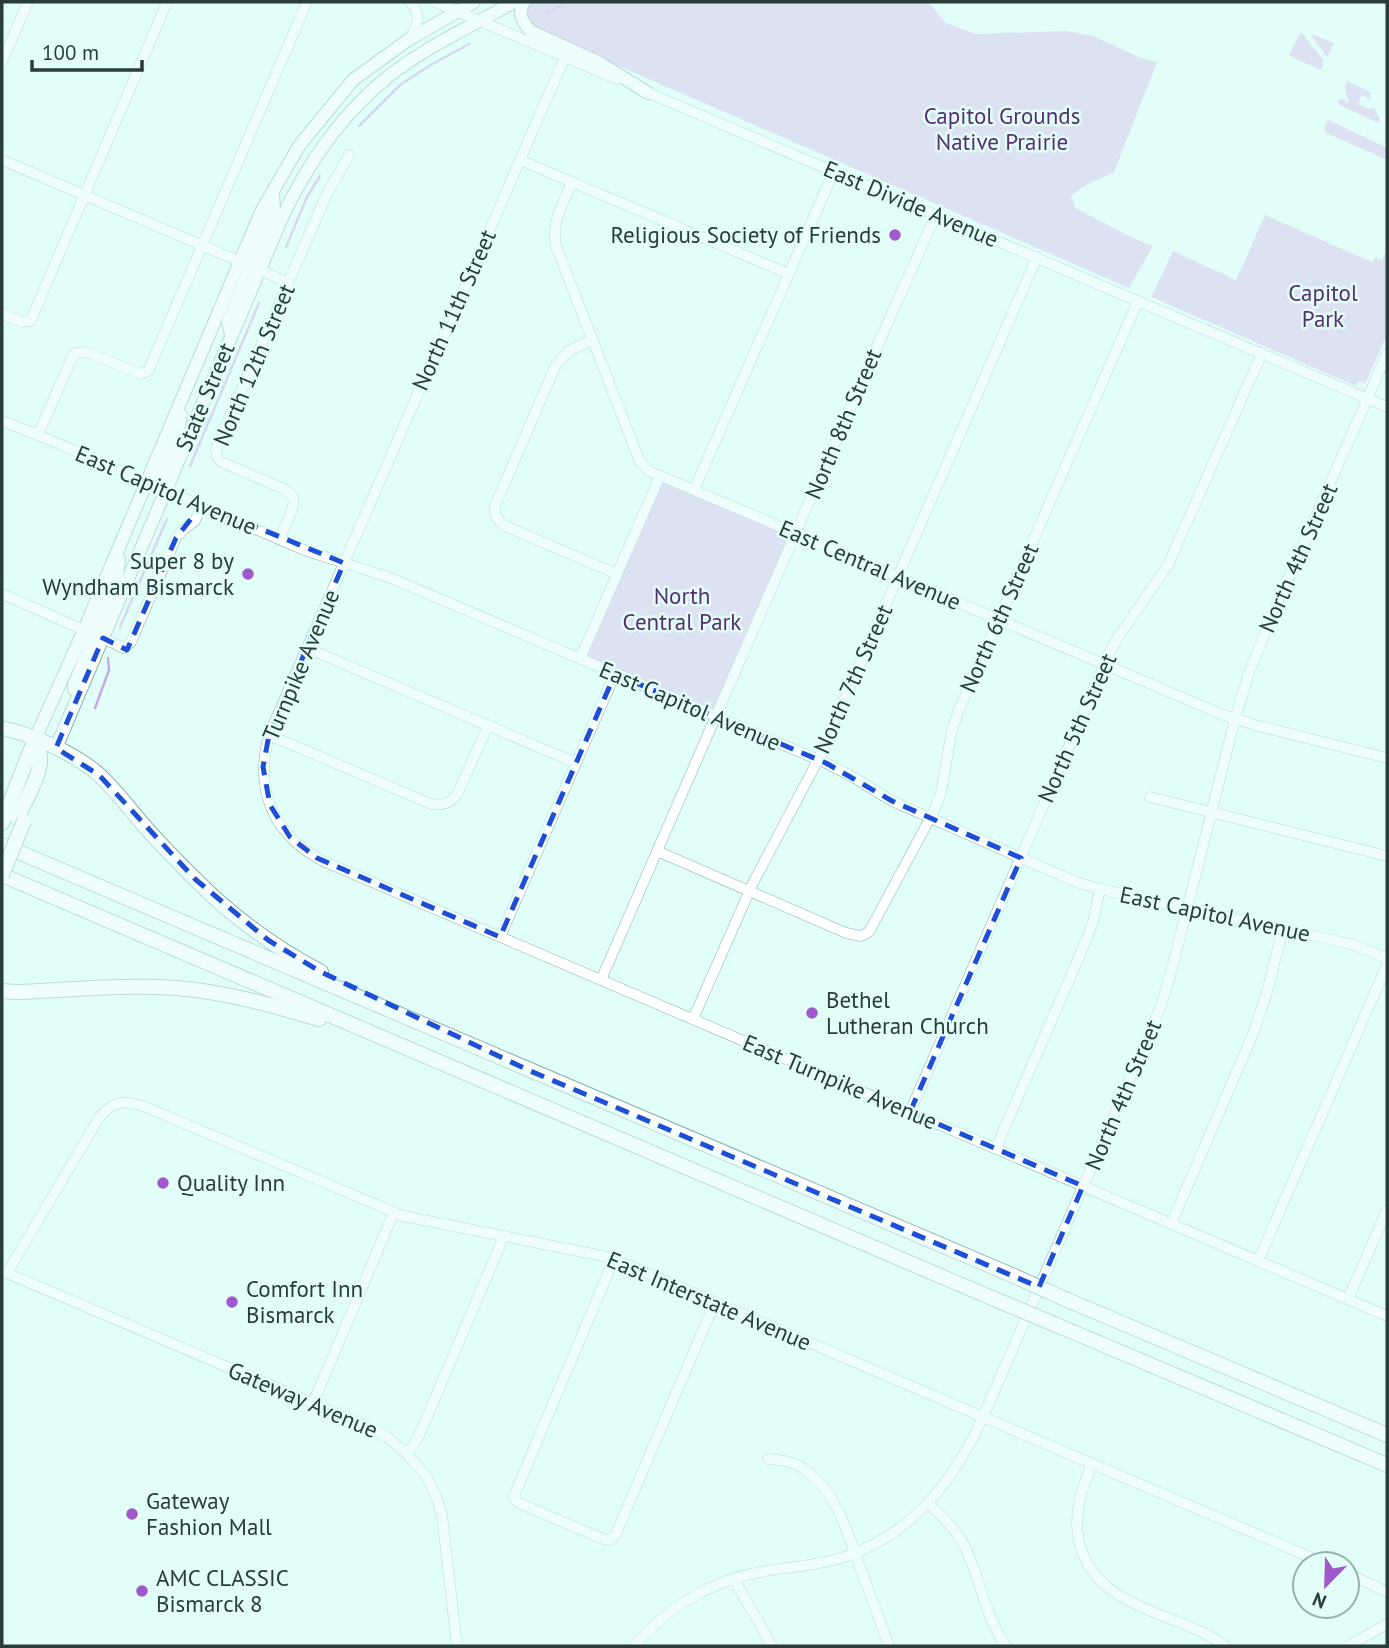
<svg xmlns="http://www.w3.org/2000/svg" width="1389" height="1648" font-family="'PT Sans',sans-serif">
<rect width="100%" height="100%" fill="#e2fef9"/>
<!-- green -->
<g fill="#d7c0ea">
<path d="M528,2H928L946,23L975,34L1066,31L1093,36L1141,58L1157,62L1114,172L1084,186L1070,197L1073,200L1075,208L1135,239L1153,246L1129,288L529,27L522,13Z"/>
<path d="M1300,33L1303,34L1324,61L1321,70L1289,56Z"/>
<path d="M1312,34L1334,43L1327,57L1312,37Z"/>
<path d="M1347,81L1370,92L1371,100L1363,95L1360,97L1359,104L1367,109L1374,108L1380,119L1378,123L1339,105L1338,100L1344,99L1347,104L1349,101C1345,95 1344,89 1347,81Z"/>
<path d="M1329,120L1387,148V160L1326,133L1324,129L1327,121Z"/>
<path d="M1265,215L1372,262L1375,257L1382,260L1387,249V335L1365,384L1358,381L1356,386L1151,297L1173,251L1236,280Z"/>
<path d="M660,476L796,534L716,717L580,659Z"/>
</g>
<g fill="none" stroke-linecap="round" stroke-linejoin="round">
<!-- stream -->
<g stroke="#caaae3" stroke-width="2.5">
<path d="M547,13L567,2"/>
<path d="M359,126L400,85L429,66L469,44"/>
<path d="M286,247L307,197L320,176"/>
<path d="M190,466L259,303"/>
<path d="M120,627L167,519"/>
<path d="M95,708L109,670L108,658"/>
</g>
<defs>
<g id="minor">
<path d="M410,2C422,14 418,25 410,38"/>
<path d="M435,2L617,79"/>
<path d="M565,57L269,735C254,790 273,836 325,862L1387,1316"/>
<path d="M2,62L28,2"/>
<path d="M644,91L1387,407"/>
<path d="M2,160L241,262"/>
<path d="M520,160L789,274"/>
<path d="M572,182C563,203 551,223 556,246L640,462L649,471L1221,714L1255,725L1387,758"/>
<path d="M259,269L288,283"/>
<path d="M2,314L22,322L30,321L32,318L167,2"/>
<path d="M591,340L569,351L556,365L496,503C493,513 496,520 505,526L617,574"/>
<path d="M2,421L38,435L304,550L388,577L826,763L853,777L892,801L1076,882L1100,889L1329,939L1354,945L1387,958"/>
<path d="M38,435L70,362L75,353L86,352L141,374L148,371L307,2"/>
<path d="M694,490L834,171"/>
<path d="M279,539C283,530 296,507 293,498C291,493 288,492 284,489L221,462L217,457L216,449L326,196L349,155"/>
<path d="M2,594L84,630"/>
<path d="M103,638L123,648L131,642L176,538L183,530L195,521L202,505"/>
<path d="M307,648L576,763"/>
<path d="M580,659L660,476"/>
<path d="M269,735L431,804C443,806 451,803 458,793L488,725"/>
<path d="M1150,797L1387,856"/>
<path d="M657,851L846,933L861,936L869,932L935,809L941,792L952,730L958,712L1138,301"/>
<path d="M500,937L615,674"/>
<path d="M601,980L871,360L936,215"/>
<path d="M693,1019L753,883L818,760L1037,257"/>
<path d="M910,1112L1109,654L1119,636L1168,565L1262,353"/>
<path d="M996,1148L1085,943L1093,922L1100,889"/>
<path d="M1171,1224L1253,1034L1267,992L1283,928"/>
<path d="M614,1259L514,1496L516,1501L521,1504L603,1539L611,1540L616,1534L715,1302"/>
<path d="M1258,1261L1387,965"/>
<path d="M2,1271L373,1429L386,1436L407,1454L427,1477L436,1496L442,1515L457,1646"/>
<path d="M7,1273L99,1118C114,1099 127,1100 148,1108L403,1216L603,1256L614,1259L1326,1564"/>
<path d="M1348,1299L1387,1210"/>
<path d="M313,1403L394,1212"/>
<path d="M407,1454L418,1438L504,1236"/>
<path d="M768,1459C780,1460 793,1461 804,1469C837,1491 848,1534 861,1570C871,1596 880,1621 889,1646"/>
<path d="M1092,1464C1080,1493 1071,1520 1082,1552C1105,1612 1180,1612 1225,1646"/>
<path d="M928,1503C941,1516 955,1528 964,1545C981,1578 983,1613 1006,1646"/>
<path d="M1347,1573L1387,1592"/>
<path d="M734,1579L772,1646"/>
<path d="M634,1646C666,1608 711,1581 760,1572C788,1567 817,1566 844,1557C914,1533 953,1482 983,1417L1160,1009L1170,976L1235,719L1250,670L1277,604L1387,354"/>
<path d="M1348,1646L1387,1624"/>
</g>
<g id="major">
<path d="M524,2C517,14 522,23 532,32L598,62L648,93"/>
<path d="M259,269L253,263V259L274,210L273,192"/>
<path d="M231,335L228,321L249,271L247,265L241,262"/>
<path d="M160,487L159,480L178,432L181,415"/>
<path d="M103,638L98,636L96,630L117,576L119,559"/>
<path d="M74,689V685L91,643L89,633L84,630"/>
<path d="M35,739L84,630L261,212L299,146L353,80L408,40L474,2"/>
<path d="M56,748L281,220C306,166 342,113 389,76C427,46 472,26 514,2"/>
</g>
<g id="highway">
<path d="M2,728C31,734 76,754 98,774C114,788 127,806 141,822C157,841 175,859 192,876C230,915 274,947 321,972"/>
<path d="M17,818C24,804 40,776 40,761C40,753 38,746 35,739"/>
<path d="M2,823L35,739"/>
<path d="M2,845L1014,1276"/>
<path d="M2,875L999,1301"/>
<path d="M2,991L16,992C69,990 124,984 177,988C225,992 272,1005 319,1019"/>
<path d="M1065,1299L1387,1435"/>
<path d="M1054,1324L1387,1465"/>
</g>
</defs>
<!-- minor casing -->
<use href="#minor" stroke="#87b4ad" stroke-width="11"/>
<!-- major casing -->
<use href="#major" stroke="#87b4ad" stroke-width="14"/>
<!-- highway casing -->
<use href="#highway" stroke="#87b4ad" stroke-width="16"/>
<!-- minor -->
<use href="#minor" stroke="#fff" stroke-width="10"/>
<!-- major -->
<use href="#major" stroke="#fff" stroke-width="12"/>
<!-- highway -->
<use href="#highway" stroke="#fff" stroke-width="14"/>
<defs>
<g id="highway-bridge">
<path d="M2,875L24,821"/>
<path d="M1014,1276L1065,1299"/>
<path d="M999,1301L1054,1324"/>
</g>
</defs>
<!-- highway-bridge casing -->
<use href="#highway-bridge" stroke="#87b4ad" stroke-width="16" stroke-linecap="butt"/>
<!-- highway-bridge -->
<use href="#highway-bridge" stroke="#fff" stroke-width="14"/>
</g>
<!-- marked area -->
<path d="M0 0H1389V1648H0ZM202,505L344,563L269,735L263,767L270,805L290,837L317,858L500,937L615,674L826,763L892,801L1021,858L910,1112L1083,1186L1039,1287L528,1070L321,972L268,940L195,879L99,775L56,748L103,638L127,650L176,538Z" fill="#e2fef9" fill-opacity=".55" fill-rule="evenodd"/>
<path fill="none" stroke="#1d4ed8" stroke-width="5" stroke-dasharray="14 9" stroke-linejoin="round" d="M202,505L344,563L269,735L263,767L270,805L290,837L317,858L500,937L615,674L826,763L892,801L1021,858L910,1112L1083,1186L1039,1287L528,1070L321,972L268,940L195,879L99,775L56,748L103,638L127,650L176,538Z"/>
<!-- markers -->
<g fill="#9f59cd" stroke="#e2fef9" stroke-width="2.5">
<circle cx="895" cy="235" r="7"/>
<circle cx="248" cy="574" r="7"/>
<circle cx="812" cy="1013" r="7"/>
<circle cx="163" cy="1183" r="7"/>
<circle cx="232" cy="1302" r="7"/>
<circle cx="132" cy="1514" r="7"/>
<circle cx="142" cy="1591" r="7"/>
</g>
<g text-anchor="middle" stroke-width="5" stroke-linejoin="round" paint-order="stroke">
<!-- park labels -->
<g font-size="23" fill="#572e72" stroke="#e2fef9">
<text x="1002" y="124">Capitol Grounds<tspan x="1002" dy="26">Native Prairie</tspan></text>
<text x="1323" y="301">Capitol<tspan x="1323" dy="26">Park</tspan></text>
<text x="682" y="604">North<tspan x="682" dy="26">Central Park</tspan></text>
</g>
<!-- street labels -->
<g font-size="23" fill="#293c39" stroke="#e2fef9">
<text transform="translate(911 204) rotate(23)" y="8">East Divide Avenue</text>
<text transform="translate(454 310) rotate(-66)" y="8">North 11th Street</text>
<text transform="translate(254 365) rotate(-67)" y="8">North 12th Street</text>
<text transform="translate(205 397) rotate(-67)" y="8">State Street</text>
<text transform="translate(843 424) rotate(-67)" y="8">North 8th Street</text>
<text transform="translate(166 490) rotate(23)" y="8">East Capitol Avenue</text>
<text transform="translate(1298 558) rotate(-66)" y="8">North 4th Street</text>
<text transform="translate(870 565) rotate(23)" y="8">East Central Avenue</text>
<text transform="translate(999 618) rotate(-66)" y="8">North 6th Street</text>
<text transform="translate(301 665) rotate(-67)" y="8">Turnpike Avenue</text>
<text transform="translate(853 679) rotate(-66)" y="8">North 7th Street</text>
<text transform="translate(690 706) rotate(23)" y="8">East Capitol Avenue</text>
<text transform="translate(1077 728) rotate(-66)" y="8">North 5th Street</text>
<text transform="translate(1215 914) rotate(12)" y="8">East Capitol Avenue</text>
<text transform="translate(840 1082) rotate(23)" y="8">East Turnpike Avenue</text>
<text transform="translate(1123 1095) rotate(-67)" y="8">North 4th Street</text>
<text transform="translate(709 1301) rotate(23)" y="8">East Interstate Avenue</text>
<text transform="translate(303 1400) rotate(23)" y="8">Gateway Avenue</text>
</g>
<!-- poi labels -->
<g font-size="23" fill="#293c39" stroke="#e2fef9" text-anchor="start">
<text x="881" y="243" text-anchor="end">Religious Society of Friends</text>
<text x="234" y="569" text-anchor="end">Super 8 by<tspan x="234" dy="26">Wyndham Bismarck</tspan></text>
<text x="826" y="1008">Bethel<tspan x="826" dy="26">Lutheran Church</tspan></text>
<text x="177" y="1191">Quality Inn</text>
<text x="246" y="1297">Comfort Inn<tspan x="246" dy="26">Bismarck</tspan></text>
<text x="146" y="1509">Gateway<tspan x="146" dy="26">Fashion Mall</tspan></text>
<text x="156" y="1586">AMC CLASSIC<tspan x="156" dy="26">Bismarck 8</tspan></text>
</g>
</g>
<!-- border -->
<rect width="1389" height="1648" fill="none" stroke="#293c39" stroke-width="7"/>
<!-- north arrow -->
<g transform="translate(1326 1585) rotate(203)"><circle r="33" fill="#e2fef9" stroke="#98b0ac" stroke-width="2"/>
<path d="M0-5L12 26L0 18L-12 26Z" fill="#9f59cd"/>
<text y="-10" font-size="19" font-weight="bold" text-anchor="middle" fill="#293c39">N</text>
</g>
<!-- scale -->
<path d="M32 60v10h110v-10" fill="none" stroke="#293c39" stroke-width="3.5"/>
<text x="42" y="60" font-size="21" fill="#293c39" stroke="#e2fef9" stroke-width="5" paint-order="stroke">100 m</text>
</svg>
